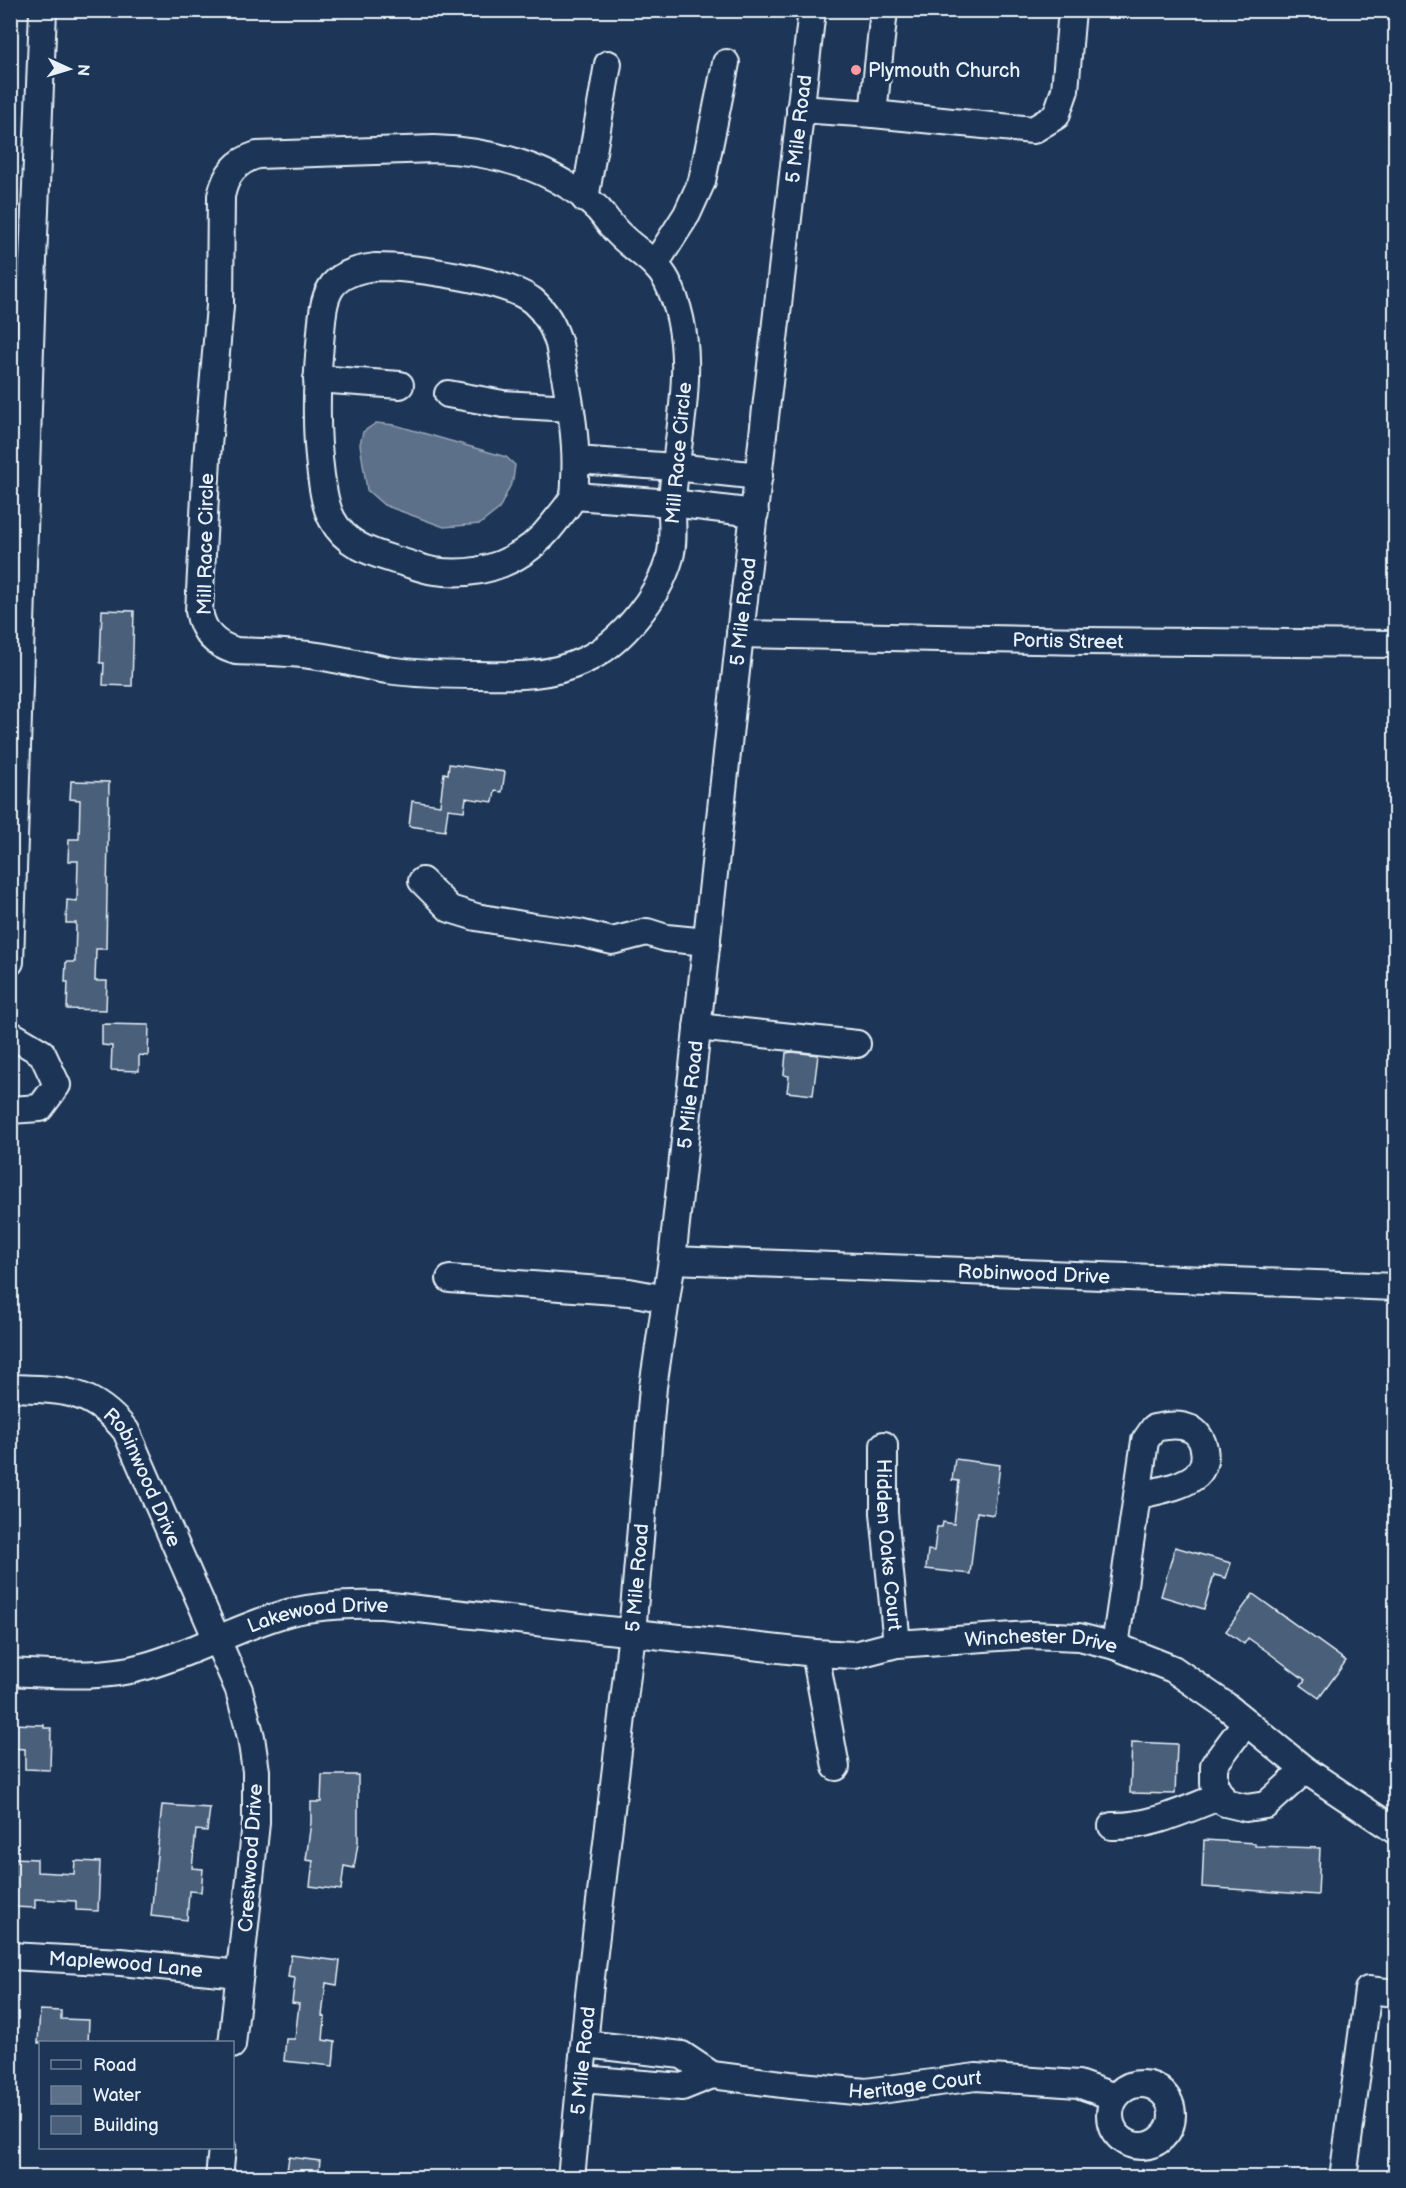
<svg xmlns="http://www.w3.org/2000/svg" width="1406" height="2188" font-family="'Balsamiq Sans',sans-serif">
<rect width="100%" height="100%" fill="#1d3557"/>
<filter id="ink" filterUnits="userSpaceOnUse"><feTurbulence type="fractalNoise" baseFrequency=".0167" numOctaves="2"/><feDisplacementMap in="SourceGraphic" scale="12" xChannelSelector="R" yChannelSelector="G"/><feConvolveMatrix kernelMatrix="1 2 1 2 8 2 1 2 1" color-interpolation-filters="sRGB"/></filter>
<g filter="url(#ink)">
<!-- water -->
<path fill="#5d7089" stroke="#95a4b5" stroke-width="1.5" d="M376,423L395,425L506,457L515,465L513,480L499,509L480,524L444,527L384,505L367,490L360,444L363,432Z"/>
<!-- building -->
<g fill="#495e7a" stroke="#e8f1f8" stroke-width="1.5">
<path d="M102,610L134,611L132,686L103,685L104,663H100Z"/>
<path d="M449,764L505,772L502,792L495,791L493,802L466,798L464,811L448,809L445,831L409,826L412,801L440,805L444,773L448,774Z"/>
<path d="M71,781L109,782L106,949H96L95,981H107L106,1010L67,1009L68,982H65L66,962H75L76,923H66L67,900L77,901L78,861H68L69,839H79L80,800L70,799Z"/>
<path d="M102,1024L149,1025L148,1056L139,1055V1071L111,1070L112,1046L102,1045Z"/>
<path d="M792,1052L818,1055L813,1095L787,1092L789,1076L784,1075L786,1053Z"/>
<path d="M955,1459L1000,1465L994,1515L977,1512L970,1574L926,1569L928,1550L934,1551L937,1527H942L943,1522L954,1524L959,1481L952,1480Z"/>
<path d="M1175,1547L1231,1563L1226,1578L1214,1575L1204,1609L1161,1596Z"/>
<path d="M1253,1594L1346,1661L1319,1698L1301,1685L1305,1680L1268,1652L1248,1638L1244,1644L1226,1631Z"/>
<path d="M10,1724L44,1725V1728H51L50,1770L25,1769V1749L10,1748Z"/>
<path d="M1132,1742L1177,1744L1175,1794L1130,1793Z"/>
<path d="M322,1775H358V1843L354,1868L344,1866L341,1890L310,1886L313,1861L306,1860L311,1822V1802H321Z"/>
<path d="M162,1805L210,1808L207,1831L196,1830L192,1868L203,1869L201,1892L189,1891L187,1920L151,1916Z"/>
<path d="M1204,1840L1255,1843V1846L1320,1848L1318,1895L1202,1887Z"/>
<path d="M12,1858L37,1859V1872L74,1874L75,1861L100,1862L98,1911L76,1910V1901L35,1899V1908L13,1907L14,1898H10Z"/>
<path d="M291,1955L340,1961L337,1985L326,1983L322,2016L325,2017L323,2040L335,2042L333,2066L284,2061L286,2039H295L299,2004L292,2003L295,1978L288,1977Z"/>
<path d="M40,2010L61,2011V2019L89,2020L88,2043H38Z"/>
<path d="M289,2157L320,2161L318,2178H286Z"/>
</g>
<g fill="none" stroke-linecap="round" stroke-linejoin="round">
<defs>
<g id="minor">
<path d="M800,109L873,114L1033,130L1056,116L1065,90L1072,10"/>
<path d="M873,114L884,10"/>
<path d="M434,149C493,151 554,167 598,209C605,217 611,226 618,233C634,250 656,260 667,281C701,349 678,428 672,499C671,517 675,539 670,557C659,596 622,643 585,660C550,677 514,676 477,675C447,675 417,674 387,670C362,665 336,658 310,655C286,652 261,652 236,651C215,645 203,633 199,611L207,458L220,306L221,196C226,174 235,162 257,155Z"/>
<path d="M585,199L608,64"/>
<path d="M655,264L687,214L702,181L726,63"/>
<path d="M375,267C411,267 506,279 533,301C547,313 554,327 559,344C567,389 578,434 575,479C575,485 575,492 573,497C569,506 560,515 554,523C525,561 482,578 434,571C421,569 408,563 395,560C369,552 345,544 332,519C325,506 323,489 321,475C315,431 316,388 320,344C324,298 322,274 375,267Z"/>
<path d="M317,379L400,385"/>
<path d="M448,394L503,404L570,408"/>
<path d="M576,460L675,467L759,476"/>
<path d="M574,496L672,503L755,513"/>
<path id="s1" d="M740,634L1085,641L1396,644"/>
<path d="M422,881L450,909L476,917L534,927L580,933L612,941L647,932L666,938L707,942"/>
<path d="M10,962L32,286L43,10"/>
<path d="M697,1027L857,1044"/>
<path d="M10,1034L42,1053L57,1085L40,1108L10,1110"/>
<path id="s2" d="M672,1260L1396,1287"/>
<path d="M450,1279L629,1292L666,1299"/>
<path id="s3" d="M10,1388C62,1390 91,1388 126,1431L239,1690L251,1737L256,1771V1823L232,2045"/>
<path id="s4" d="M884,1445V1513L897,1644"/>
<path d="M1115,1646L1145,1441L1154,1428C1166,1426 1179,1423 1191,1429C1207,1438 1210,1466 1194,1477C1179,1488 1155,1491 1137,1496"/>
<path d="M815,1653L836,1767"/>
<path id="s5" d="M10,1672C56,1674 102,1679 146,1666C196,1652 241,1625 291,1612C321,1605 352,1604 382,1605L815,1653L855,1655L897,1644L1030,1635L1079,1637L1115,1646L1173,1669L1225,1705L1305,1770L1396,1831"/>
<path d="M1246,1722L1214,1765V1784L1225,1803L1246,1808L1266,1805L1305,1770"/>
<path d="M1112,1826C1152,1827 1184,1810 1221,1796"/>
<path id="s6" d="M10,1956L121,1962L240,1974"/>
<path id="s7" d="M585,2044L682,2055L712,2075L790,2085L866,2092L976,2077L1078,2084L1115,2097"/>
<path d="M581,2079L682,2087L712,2075"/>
<circle cx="1141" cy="2115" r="31"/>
<path d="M219,2178L222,2148"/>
<path id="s8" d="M571,2178L589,1994L632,1633L653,1387L672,1260L740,634L812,10"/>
<path d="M1343,2178L1368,1990L1396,1993"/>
</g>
</defs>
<!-- minor casing -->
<use href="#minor" stroke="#e8f1f8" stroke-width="30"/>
<!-- minor -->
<use href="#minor" stroke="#1d3557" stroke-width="26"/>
</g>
</g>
<!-- markers -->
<circle fill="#ff9aa2" stroke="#1d3557" stroke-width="2" cx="856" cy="70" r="6"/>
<g text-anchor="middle" stroke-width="6" stroke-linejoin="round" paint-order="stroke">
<!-- poi labels -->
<g font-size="20" fill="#e8f1f8" stroke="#1d3557" text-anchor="start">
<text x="868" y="77">Plymouth Church</text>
</g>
<!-- street labels -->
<g font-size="20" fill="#e8f1f8" stroke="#1d3557">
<text dy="7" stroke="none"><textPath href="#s8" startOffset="2062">5 Mile Road</textPath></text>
<text transform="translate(678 453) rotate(-85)" y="7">Mill Race Circle</text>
<text transform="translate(205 544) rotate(-89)" y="7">Mill Race Circle</text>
<text dy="7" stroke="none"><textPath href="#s8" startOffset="1576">5 Mile Road</textPath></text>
<text dy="7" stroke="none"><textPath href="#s1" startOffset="328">Portis Street</textPath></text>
<text dy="7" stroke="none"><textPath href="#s8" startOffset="1090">5 Mile Road</textPath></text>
<text dy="7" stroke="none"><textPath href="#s2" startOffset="362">Robinwood Drive</textPath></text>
<text dy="7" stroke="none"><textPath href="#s3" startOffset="178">Robinwood Drive</textPath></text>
<text dy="7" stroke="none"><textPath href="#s4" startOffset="100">Hidden Oaks Court</textPath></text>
<text dy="7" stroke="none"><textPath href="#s8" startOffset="604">5 Mile Road</textPath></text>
<text dy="7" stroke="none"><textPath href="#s5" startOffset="318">Lakewood Drive</textPath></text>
<text dy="7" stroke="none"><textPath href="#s5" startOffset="1047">Winchester Drive</textPath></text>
<text transform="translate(250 1858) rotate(-86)" y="7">Crestwood Drive</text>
<text dy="7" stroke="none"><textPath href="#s6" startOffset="116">Maplewood Lane</textPath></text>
<text dy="7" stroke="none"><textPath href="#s8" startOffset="118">5 Mile Road</textPath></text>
<text dy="7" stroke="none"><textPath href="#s7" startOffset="338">Heritage Court</textPath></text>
</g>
</g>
<!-- margin -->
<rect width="1406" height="2188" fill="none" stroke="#1d3557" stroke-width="36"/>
<rect x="18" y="18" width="1370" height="2152" fill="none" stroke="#e8f1f8" stroke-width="2" filter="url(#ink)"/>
<!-- legend -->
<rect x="39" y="2041" width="195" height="108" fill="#1d3557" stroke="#6e8097" stroke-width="1.5"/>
<rect x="51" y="2060" width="30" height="9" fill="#1d3557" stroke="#6e8097" stroke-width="1.5"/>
<text x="93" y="2071" font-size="18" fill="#e8f1f8">Road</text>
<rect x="51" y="2086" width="30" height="18" fill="#5d7089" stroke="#6e8097" stroke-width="1.5"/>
<text x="93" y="2101" font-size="18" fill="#e8f1f8">Water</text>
<rect x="51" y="2116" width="30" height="18" fill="#495e7a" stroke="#6e8097" stroke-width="1.5"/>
<text x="93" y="2131" font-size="18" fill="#e8f1f8">Building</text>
<!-- north arrow -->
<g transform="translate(69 69) rotate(94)" stroke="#1d3557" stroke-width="4.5" paint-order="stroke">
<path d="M0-4.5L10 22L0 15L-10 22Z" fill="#e8f1f8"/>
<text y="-9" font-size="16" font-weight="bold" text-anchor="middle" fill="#e8f1f8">N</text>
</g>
</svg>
